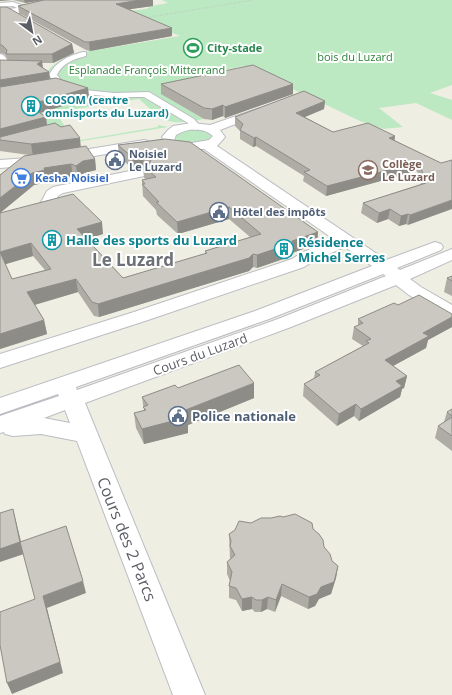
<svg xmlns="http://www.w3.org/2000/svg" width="452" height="695" font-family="'Open Sans',sans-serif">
<rect width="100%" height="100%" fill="#efeee3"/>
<!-- green -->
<g fill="#bde9c2">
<path d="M162,0H452V85L430,93L452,100V120L416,103L379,108L403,127L383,129L360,121L244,66L218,71L233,79L162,94L204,119C167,126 166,123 139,99L56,112L65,127L51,129L31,115L93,97L63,89L44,75C52,65 60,59 72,54L180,36L148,23L128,11L146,9L152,6L168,3Z"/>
<path d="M158,125L168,127L76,142L75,141L158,127Z"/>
<path d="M191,129L199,130L209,133L211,137C204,146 184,145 176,139L175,136L178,133Z"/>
</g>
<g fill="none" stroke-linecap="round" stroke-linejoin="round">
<defs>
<path id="pedestrian" d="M83,52H86V56C74,59 62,63 57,75L62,81L75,87L85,90L114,93L149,92L194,119L201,127L196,130L193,129L188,123L144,97H114L85,94L69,91L56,85L49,75C56,61 69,56 83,52Z"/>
<g id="minor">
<path d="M13,2L27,7L21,13L0,14V10L17,8L13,6L0,7V3Z"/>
<path d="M0,54L3,55L8,60L6,62H0Z"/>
<path d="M260,108L264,109L266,111L264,113L220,130L225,137L217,146L386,260L435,242L441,244L443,247L441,250L397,268L400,270L452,249V260L410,279L421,287L452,305V319L445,317L409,295L396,285L291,327L85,403L205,695H173L77,441L41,434L13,436L5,434L4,432L0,433V416L59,396L58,394L0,414V398L255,311L372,266L345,247L315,260L304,267L148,320L0,368V354L134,312L292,259L303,252L335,240L204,149H192L191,146L192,143L209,140L213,136C203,127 187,128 176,135L173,143H165L162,137L168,130L173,126L192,123L210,125ZM383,274L386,276L278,319L77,390L76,387L269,319ZM65,410L70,423L44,418Z"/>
<path d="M144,140L148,141L150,144L148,147L41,165L0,168V160L41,157Z"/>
<path d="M144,168L149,169L151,172L149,175L63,193L58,196L51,209L46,210L41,209L39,206L47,191L53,187Z"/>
</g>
</defs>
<!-- pedestrian casing -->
<use href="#pedestrian" stroke="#bbbdc3" stroke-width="2"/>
<!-- minor casing -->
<use href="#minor" stroke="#bbbdc3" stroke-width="2"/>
<!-- pedestrian -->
<use href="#pedestrian" fill="#fff" fill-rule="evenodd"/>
<!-- minor -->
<use href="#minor" fill="#fff" fill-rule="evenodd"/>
<!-- rail -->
<path stroke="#b7b7b8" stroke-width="1.5" stroke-dasharray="0.5 2" stroke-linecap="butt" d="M138,19L253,0"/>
</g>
<!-- wall -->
<g fill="#aeaca5" fill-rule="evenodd">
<path d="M0,0H153V6L130,9L172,36L90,51L86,50L19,13L18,6L43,0L25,3L13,0Z"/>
<path d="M0,7L72,44L74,53L53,63H42L43,68L49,72L50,79L88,88L89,98L40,113L46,117L47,125L81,147L95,159L96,170L84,173L78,178L73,176L46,180L47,182L34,185L0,213L103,234L87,239L123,278L205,254V251L250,237L229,219L178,234L157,215L156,210L143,196L142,180L146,179L144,178L143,167L133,169L119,157L118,145L165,139L318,232L317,244L292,253V256L257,268L253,267L249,271L99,317L94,316L78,292L35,305L44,320L47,334L0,349V175L29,155L0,151V60H7L6,56L4,54L0,53ZM33,256L45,270L12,279L5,264Z"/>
<path d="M161,84L293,94L225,118L223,116L212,120L204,119L161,94Z"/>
<path d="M325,101L324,109L305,117L333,132L394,140L441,163L408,225L406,224L399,226L388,219L377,223L361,213L363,203L421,184L417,171L326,196L303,181L304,176L256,146L253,147L240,139V131L235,126V117Z"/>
<path d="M452,276V296L444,292L447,278Z"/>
<path d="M398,305L452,327L428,340L426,348L393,366L407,376L404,388L402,389L400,397L359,421L354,416L337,426L303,396L304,384L314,378L315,372L363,346L352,339L354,327L358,326V319Z"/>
<path d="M178,388L254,398L188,425V433L144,444L136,428L134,413L144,411L142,397Z"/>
<path d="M452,409V451L435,438L438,426L444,422L447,412Z"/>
<path d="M251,523L313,529L332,561L338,566L336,578L331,594L319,599L315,606L308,609L281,596L275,612L267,609L261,612H255L252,609L242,611L236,600L229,598V586L230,581L227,574V562L230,559L229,534Z"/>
</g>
<!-- shaded-wall -->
<g fill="#8d8c86">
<path d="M0,0H13L0,1Z"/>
<path d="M24,0H44L25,3Z"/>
<path d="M140,0H153V6L117,11L116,4Z"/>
<path d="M172,28V36L90,51L89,42Z"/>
<path d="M72,44L74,53L53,63L52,54Z"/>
<path d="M42,61L43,70L37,64Z"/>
<path d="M49,72L50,81L0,90V80Z"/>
<path d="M293,84V94L225,118V107Z"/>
<path d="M88,88L89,98L30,116L28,105Z"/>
<path d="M325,101L324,109L295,121L296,113Z"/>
<path d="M223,105V116L212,120V109Z"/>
<path d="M46,117L47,127L0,140V129Z"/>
<path d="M395,136L394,146L389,138Z"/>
<path d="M256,137V146L253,147L254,138Z"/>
<path d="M80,138L81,149L33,156L31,144Z"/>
<path d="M143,155L144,167L133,169L132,157Z"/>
<path d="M95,159L96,170L84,173L78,178L76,166L83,161Z"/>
<path d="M419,162L417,171L326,196L327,186Z"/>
<path d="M71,164L73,176L46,180L47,182L34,185L0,213V198L32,173L44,168Z"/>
<path d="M452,200V209L408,225L410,215Z"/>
<path d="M229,207V219L178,234L177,222Z"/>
<path d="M390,209L388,219L377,223L379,213Z"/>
<path d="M408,214L406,224L399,226L401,216Z"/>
<path d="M102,222L103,234L79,241L77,229Z"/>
<path d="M318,232L317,244L292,253V256L257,268V255L292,241Z"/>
<path d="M31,243L33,256L3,265L0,252Z"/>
<path d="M253,254V267L249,271L99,317L98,304Z"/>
<path d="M76,279L78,292L30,306L27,292Z"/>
<path d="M452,317V327L428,340L426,348L382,372L385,360L423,333Z"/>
<path d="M44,320L47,334L0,349V334Z"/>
<path d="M407,376L404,388L402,389L400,397L359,421L361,409L396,381Z"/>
<path d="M254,383V398L188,425V433L144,444L142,429L183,411Z"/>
<path d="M356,404L354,416L337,426L339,414Z"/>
<path d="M13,509L16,521L24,554L0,562V549Z"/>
<path d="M338,566L336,578L331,594L319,599L315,606L308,609L309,597L321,587Z"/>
<path d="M83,581L86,593L47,608L63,673L12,694L7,683L43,596Z"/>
<path d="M282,584L281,596L275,612L276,600Z"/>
<path d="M252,597V609L242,611V599Z"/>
<path d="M268,597L267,609L261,612L262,600Z"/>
</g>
<!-- building -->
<g fill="#cac8c0" stroke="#8d8c86" fill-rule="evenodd">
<path d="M44,0H140L116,4L172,28L89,42H85L18,6Z"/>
<path d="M0,7H7L72,44L52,54H6L7,50L2,45H0Z"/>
<path d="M0,60L42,61L37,64L49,72L0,80Z"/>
<path d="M253,65L293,84L225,107L223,105L212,109L204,108L161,84Z"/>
<path d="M56,78L88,88L28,105L46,117L0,129V87Z"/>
<path d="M304,91L325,101L296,113L333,132L368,123L395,136L389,138L441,163L452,160V200L410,215L408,214L401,216L390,209L379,213L363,203L426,183L419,162L327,186L304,172L310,170L256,137L254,138L240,130L243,124L235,117Z"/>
<path d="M55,123L61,127L70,125L80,138L31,144L0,140V137Z"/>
<path d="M165,139L190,142L318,232L292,241L293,243L257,255L253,254L249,258L98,304L92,302L76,279L27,292L44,320L0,334V213L73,194L102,222L77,229L123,278L207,253L205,251L261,234L229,207L177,222L156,202H159L142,184H145L142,180L156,177L143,166L149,164L151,160L149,157L143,155L132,157L118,145ZM31,243L51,269L12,279L0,252Z"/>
<path d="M86,146L95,159L83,161L76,166L71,164L44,168L45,170L32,173L0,198V175L24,156Z"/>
<path d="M452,276V281L447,278Z"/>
<path d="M419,295L452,314V317L423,333L429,336L385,360L407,376L396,381L402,386L361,409L356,404L339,414L304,384L320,375L315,372L369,343L366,341L371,339L354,327L363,323L358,319L394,303L398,305Z"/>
<path d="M239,365L254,383L183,411L188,417L142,429L134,413L146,410L143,407L148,405L142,397L175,385L178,388Z"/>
<path d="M452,409V416L447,412Z"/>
<path d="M452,417V436L438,426Z"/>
<path d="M13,509L20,542L0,549V513Z"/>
<path d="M295,514L312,523L313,529L319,534L323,540L324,547L330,554L332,561L338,566L334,582L321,587L317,594L309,597L282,584L276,600L268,597L262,600H256L252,597L242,599L236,588L229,586L232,572L227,562L235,555L230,546L231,541L229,534L235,530L239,521L251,523L261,518H271L280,516L283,517Z"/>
<path d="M66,526L83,581L43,596L60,662L7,683L0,645V612L35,599L20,542Z"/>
</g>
<!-- icons -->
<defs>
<symbol id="stadium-ring" viewBox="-11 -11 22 22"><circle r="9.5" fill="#fff" stroke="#2e9e5b" stroke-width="1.5"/><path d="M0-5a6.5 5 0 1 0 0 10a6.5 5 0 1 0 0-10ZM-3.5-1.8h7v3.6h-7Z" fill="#2e9e5b"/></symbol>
<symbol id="building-ring" viewBox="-11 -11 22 22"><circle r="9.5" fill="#fff" stroke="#0f9aa8" stroke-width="1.5"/><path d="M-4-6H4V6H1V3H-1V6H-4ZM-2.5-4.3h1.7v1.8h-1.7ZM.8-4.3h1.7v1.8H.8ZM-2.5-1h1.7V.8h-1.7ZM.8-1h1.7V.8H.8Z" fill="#0f9aa8"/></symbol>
<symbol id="civic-ring" viewBox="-11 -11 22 22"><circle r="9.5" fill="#fff" stroke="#5c6f8a" stroke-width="1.5"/><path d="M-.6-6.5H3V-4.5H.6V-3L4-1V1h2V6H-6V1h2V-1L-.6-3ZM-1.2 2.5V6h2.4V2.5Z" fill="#5c6f8a"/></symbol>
<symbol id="school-ring" viewBox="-11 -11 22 22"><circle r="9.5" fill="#fff" stroke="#8d6e63" stroke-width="1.5"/><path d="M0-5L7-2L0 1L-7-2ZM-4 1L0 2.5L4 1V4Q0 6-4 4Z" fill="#8d6e63"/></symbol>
<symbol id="supermarket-ring" viewBox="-11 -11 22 22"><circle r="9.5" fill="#fff" stroke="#3f7fe0" stroke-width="1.5"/><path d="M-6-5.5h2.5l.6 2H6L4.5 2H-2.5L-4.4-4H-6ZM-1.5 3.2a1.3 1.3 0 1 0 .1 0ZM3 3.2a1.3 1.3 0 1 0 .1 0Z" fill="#3f7fe0"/></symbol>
</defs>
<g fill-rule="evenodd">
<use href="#stadium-ring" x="182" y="37" width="22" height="22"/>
<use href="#building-ring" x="20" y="95" width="22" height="22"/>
<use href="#civic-ring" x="104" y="149" width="22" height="22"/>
<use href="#school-ring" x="357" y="159" width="22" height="22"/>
<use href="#supermarket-ring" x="10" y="167" width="22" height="22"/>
<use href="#civic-ring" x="208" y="201" width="22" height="22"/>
<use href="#building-ring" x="41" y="229" width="22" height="22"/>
<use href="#building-ring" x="273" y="238" width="22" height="22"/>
<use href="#civic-ring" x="167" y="405" width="22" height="22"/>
</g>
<g text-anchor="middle" stroke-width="4" stroke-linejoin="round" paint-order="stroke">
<!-- far-leisure labels -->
<g font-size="11" font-weight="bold" fill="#27864d" stroke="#fff" text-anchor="start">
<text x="207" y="52">City-stade</text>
</g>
<!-- far-park labels -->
<g font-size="11" fill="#2d833a" stroke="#fff">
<text x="355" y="61">bois du Luzard</text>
<text x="147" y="74">Esplanade François Mitterrand</text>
</g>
<!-- far-culture labels -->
<g font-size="11" font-weight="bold" fill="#0d838f" stroke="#fff" text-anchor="start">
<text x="45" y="104">COSOM (centre<tspan x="45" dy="13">omnisports du Luzard)</tspan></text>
</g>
<!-- far-service labels -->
<g font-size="11" font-weight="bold" fill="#4e5e75" stroke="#fff" text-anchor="start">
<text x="129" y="158">Noisiel<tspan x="129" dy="13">Le Luzard</tspan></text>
<text x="233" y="216">Hôtel des impôts</text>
</g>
<!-- far-education labels -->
<g font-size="11" font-weight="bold" fill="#785e54" stroke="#fff" text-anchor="start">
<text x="382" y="168">Collège<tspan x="382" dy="13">Le Luzard</tspan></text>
</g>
<!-- far-shop labels -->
<g font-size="11" font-weight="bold" fill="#366cbe" stroke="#fff" text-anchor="start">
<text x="35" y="182">Kesha Noisiel</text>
</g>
<!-- culture labels -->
<g font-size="13" font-weight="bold" fill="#0d838f" stroke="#fff" text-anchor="start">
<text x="66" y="245">Halle des sports du Luzard</text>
<text x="298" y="247">Résidence<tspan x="298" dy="15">Michel Serres</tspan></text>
</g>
<!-- street labels -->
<g font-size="13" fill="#5b5e65" stroke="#fff">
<text transform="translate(200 354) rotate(-20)" y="5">Cours du Luzard</text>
</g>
<!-- service labels -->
<g font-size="13" font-weight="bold" fill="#4e5e75" stroke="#fff" text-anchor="start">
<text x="192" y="421">Police nationale</text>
</g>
<!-- near-street labels -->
<g font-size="16" fill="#5b5e65" stroke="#fff">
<text transform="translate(127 539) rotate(68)" y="6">Cours des 2 Parcs</text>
</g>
<!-- district labels -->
<g font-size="17" font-weight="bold" fill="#6c7077" stroke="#fff">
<text x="133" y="266">Le Luzard</text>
</g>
</g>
<!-- north arrow -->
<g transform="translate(32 32) rotate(148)" stroke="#ffffff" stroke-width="3" paint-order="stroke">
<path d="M0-3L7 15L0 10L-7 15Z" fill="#5b5e65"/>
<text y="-6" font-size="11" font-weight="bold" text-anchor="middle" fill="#5b5e65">N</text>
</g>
</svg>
